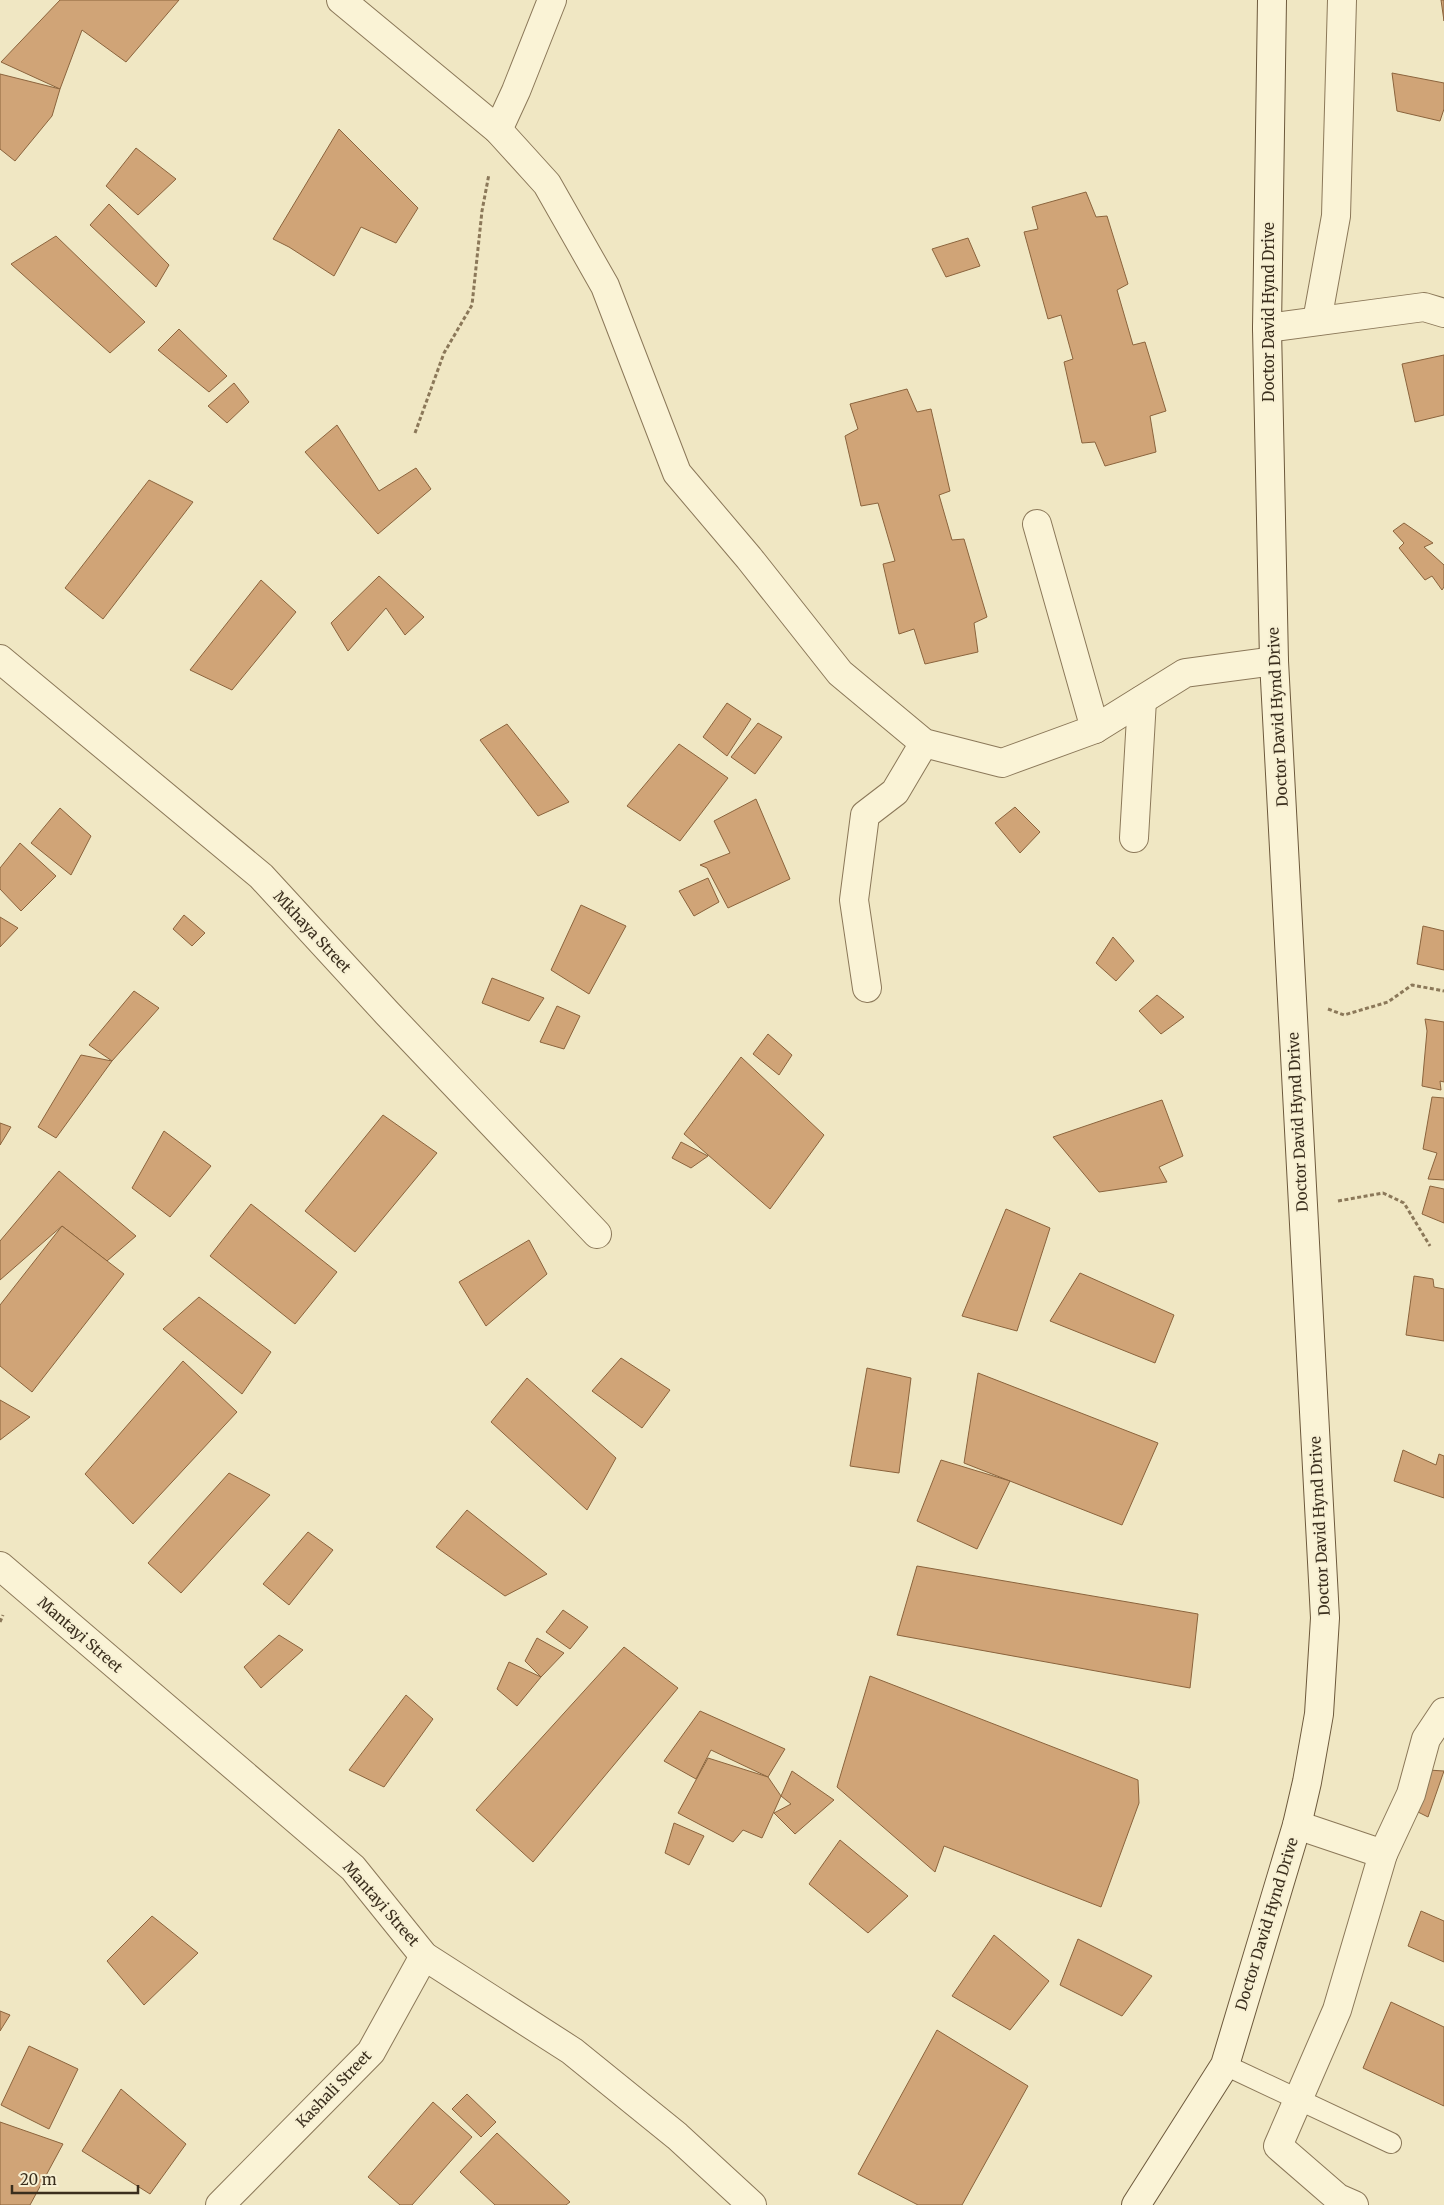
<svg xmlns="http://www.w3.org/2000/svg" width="1444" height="2205" font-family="Merriweather,serif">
<rect width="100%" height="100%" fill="#f0e7c3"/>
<!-- building -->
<g fill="#d0a477" stroke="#8b643d">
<path d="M60,0H179L126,62L82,30L60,89L1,62Z"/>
<path d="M1441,0H1444V21Z"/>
<path d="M1392,73L1444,83V109L1440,121L1397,111Z"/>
<path d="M0,74L60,89L52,116L15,161L0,149Z"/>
<path d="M339,129L418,208L396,243L361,227L334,276L289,247L273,239Z"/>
<path d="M136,148L176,179L138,215L106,186Z"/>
<path d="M1086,192L1096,217L1107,216L1128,284L1117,290L1133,345L1145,342L1166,411L1150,416L1156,452L1105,466L1095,442L1082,443L1064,362L1073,359L1061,315L1048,319L1024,232L1038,229L1032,207Z"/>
<path d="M109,204L169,265L156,287L90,225Z"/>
<path d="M56,236L145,322L110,353L11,264Z"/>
<path d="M968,238L980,266L946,277L932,249Z"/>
<path d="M179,329L227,376L209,392L158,350Z"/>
<path d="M1444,355V415L1415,422L1402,364Z"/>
<path d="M234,383L249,402L227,423L208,406Z"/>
<path d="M907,389L917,412L931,409L950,491L939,495L952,540L964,539L987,617L974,623L978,652L925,664L914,629L899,634L883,564L895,561L878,503L861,506L845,436L858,429L850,404Z"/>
<path d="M337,425L379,491L416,468L431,489L378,534L305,452Z"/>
<path d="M149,480L193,502L103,619L65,588Z"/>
<path d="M1404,523L1433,543L1424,547L1444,565V587L1442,590L1432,576L1425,580L1399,548L1404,543L1393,531Z"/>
<path d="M379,576L424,617L405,635L386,608L348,651L331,623Z"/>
<path d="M261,580L296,612L232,690L190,670Z"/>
<path d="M727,703L751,719L727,756L703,737Z"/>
<path d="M758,723L782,737L755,774L731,757Z"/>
<path d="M507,724L569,802L538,816L480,740Z"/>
<path d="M679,744L728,778L680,841L627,806Z"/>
<path d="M756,799L790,879L728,908L707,868L700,865L730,853L714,821Z"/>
<path d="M1015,807L1040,832L1020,853L995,823Z"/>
<path d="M60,808L91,836L71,875L31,843Z"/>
<path d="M20,843L56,876L21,911L0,889V868Z"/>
<path d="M708,878L719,902L694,916L679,891Z"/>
<path d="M581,905L626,926L589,994L551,970Z"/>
<path d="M184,915L205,933L192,946L173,929Z"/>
<path d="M0,917L18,928L0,947Z"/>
<path d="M1423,926L1444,931V970L1417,964Z"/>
<path d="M1113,937L1134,961L1116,981L1096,963Z"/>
<path d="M492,978L544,998L529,1021L482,1003Z"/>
<path d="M134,991L159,1008L112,1061L89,1045Z"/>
<path d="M1157,995L1184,1017L1161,1034L1139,1011Z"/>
<path d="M557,1006L580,1016L564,1049L540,1042Z"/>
<path d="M1425,1019L1444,1022V1082L1440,1081L1441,1090L1422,1086L1427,1031Z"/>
<path d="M768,1034L792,1055L779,1075L753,1054Z"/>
<path d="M81,1055L112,1061L56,1138L38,1127Z"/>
<path d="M741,1057L824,1135L770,1209L684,1134Z"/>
<path d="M1432,1097L1444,1098V1180L1428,1179L1437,1153L1423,1149Z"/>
<path d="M1162,1100L1183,1156L1159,1167L1167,1182L1099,1192L1053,1137Z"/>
<path d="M383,1115L437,1153L355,1252L305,1211Z"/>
<path d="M0,1123L11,1127L0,1145Z"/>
<path d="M164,1131L211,1166L170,1217L132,1188Z"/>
<path d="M681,1142L708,1156L691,1168L672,1158Z"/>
<path d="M59,1171L136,1236L107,1261L62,1226L0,1280V1241Z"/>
<path d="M1430,1186L1444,1189V1223L1422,1214Z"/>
<path d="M251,1204L337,1272L295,1324L210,1256Z"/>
<path d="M1006,1209L1050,1228L1017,1331L962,1316Z"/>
<path d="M62,1226L124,1274L32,1392L0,1366V1305Z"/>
<path d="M529,1240L547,1274L486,1326L459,1282Z"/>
<path d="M1080,1273L1174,1315L1155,1363L1050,1321Z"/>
<path d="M1414,1276L1433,1279L1434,1287L1444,1289V1341L1406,1335Z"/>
<path d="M199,1297L271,1352L242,1394L163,1329Z"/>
<path d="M621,1358L670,1390L642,1428L592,1391Z"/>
<path d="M183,1361L237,1412L133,1524L85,1474Z"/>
<path d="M867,1368L911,1378L899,1473L850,1466Z"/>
<path d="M978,1373L1158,1443L1122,1525L964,1463Z"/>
<path d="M527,1378L616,1458L587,1510L491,1422Z"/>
<path d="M0,1400L30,1417L0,1440Z"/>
<path d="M1403,1450L1436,1465L1439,1454L1444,1456V1498L1394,1481Z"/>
<path d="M941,1460L1010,1481L977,1549L917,1521Z"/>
<path d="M229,1473L270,1495L181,1593L148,1563Z"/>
<path d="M467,1510L547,1574L505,1596L436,1547Z"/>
<path d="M308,1532L333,1550L289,1605L263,1584Z"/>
<path d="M917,1566L1198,1614L1190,1688L897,1635Z"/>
<path d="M563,1610L588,1627L570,1649L546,1632Z"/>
<path d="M279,1635L303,1650L261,1688L244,1667Z"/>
<path d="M537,1638L564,1653L541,1677L525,1661Z"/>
<path d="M624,1647L678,1688L533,1862L476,1810Z"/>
<path d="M509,1662L541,1677L517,1706L497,1689Z"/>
<path d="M870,1676L1138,1780L1139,1803L1101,1907L944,1846L935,1872L837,1787Z"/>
<path d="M406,1695L433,1719L384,1787L349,1770Z"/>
<path d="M700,1711L785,1749L768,1777L711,1750L696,1779L664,1761Z"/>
<path d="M708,1758L768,1777L781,1796L762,1838L743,1830L733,1842L678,1813Z"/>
<path d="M1428,1770L1444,1771L1428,1817L1416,1811Z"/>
<path d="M792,1771L834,1800L795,1834L774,1813L791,1804L781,1796Z"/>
<path d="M674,1823L704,1836L689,1865L665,1853Z"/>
<path d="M840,1840L908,1896L868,1933L809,1884Z"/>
<path d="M1421,1911L1444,1921V1962L1408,1946Z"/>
<path d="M152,1916L198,1953L144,2005L107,1961Z"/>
<path d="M994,1935L1049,1981L1010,2030L952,1996Z"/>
<path d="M1078,1939L1152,1976L1122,2016L1060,1985Z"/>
<path d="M1391,2002L1444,2027V2106L1363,2068Z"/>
<path d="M0,2011L10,2015L0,2031Z"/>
<path d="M937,2030L1028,2086L962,2205H918L858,2174Z"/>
<path d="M29,2046L78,2069L49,2129L1,2105Z"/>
<path d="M121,2089L186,2144L150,2194L82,2151Z"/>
<path d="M467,2094L496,2122L481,2137L452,2109Z"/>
<path d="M433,2102L472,2137L412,2205H400L368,2177Z"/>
<path d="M0,2122L63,2144L30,2205H0Z"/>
<path d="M497,2133L570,2202L566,2205H495L460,2172Z"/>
</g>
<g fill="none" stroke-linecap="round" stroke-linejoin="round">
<defs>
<path id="lane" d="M1225,2065L1391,2143"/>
<g id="street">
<path d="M341,0L498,130L547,184L605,286L677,473L749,558L840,673L924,743L1002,763L1095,729L1185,673L1274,661"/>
<path d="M498,130L516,91L552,0"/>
<path d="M1317,321L1336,216L1342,0"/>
<path d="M1267,328L1424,307L1444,313"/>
<path d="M1037,524L1095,729"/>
<path d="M0,659L261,876L387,1013L597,1234"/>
<path d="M1134,838L1142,700"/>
<path d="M867,988L854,900L865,815L895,792L924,743"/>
<path d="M0,1566L353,1868L424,1956L572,2051L677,2136L752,2205"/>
<path d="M1297,1825L1383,1854L1411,1794L1426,1739L1444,1712"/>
<path d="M220,2205L371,2052L424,1956"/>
<path d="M1354,2205L1338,2198L1278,2146L1337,2010L1383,1854"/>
</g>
<path id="secondary" d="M1136,2205L1225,2065L1297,1825L1307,1782L1319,1714L1325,1618L1274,661L1267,328L1272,0"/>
</defs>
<!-- lane casing -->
<use href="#lane" stroke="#8b7859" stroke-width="22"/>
<!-- street casing -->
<use href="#street" stroke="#8b7859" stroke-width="30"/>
<!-- secondary casing -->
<use href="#secondary" stroke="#6d593c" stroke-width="30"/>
<!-- path -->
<g stroke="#8b7859" stroke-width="3" stroke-dasharray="4 2.5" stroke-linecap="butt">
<path d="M415,433L444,353L472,305L482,211L489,174"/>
<path d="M1328,1009L1344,1015L1388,1002L1412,985L1444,991"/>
<path d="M1338,1201L1383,1193L1404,1203L1430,1246"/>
<path d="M0,1622L3,1615"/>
</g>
<!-- lane -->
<use href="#lane" stroke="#faf3d6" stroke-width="20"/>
<!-- street -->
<use href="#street" stroke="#faf3d6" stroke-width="28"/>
<!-- secondary -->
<use href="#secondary" stroke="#faf3d6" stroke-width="28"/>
</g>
<g text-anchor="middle" stroke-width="4" stroke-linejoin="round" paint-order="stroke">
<!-- street labels -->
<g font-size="15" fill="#3a2e1d" stroke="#f7f0d3">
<text transform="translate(1269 312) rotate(-90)" y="5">Doctor David Hynd Drive</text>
<text transform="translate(1278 717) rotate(-93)" y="5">Doctor David Hynd Drive</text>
<text transform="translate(312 932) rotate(47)" y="5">Mkhaya Street</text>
<text transform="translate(1298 1122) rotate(-93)" y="5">Doctor David Hynd Drive</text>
<text transform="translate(1320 1526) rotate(-93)" y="5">Doctor David Hynd Drive</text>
<text transform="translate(80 1635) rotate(41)" y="5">Mantayi Street</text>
<text transform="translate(381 1904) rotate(49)" y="5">Mantayi Street</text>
<text transform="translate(1267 1924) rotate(-73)" y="5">Doctor David Hynd Drive</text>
<text transform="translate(334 2089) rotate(-46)" y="5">Kashali Street</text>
</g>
</g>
<!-- scale -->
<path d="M12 2185v8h126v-8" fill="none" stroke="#3a2e1d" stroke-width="2.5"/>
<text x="20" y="2185" font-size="15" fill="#3a2e1d" stroke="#f7f0d3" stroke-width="4" paint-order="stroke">20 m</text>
</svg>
